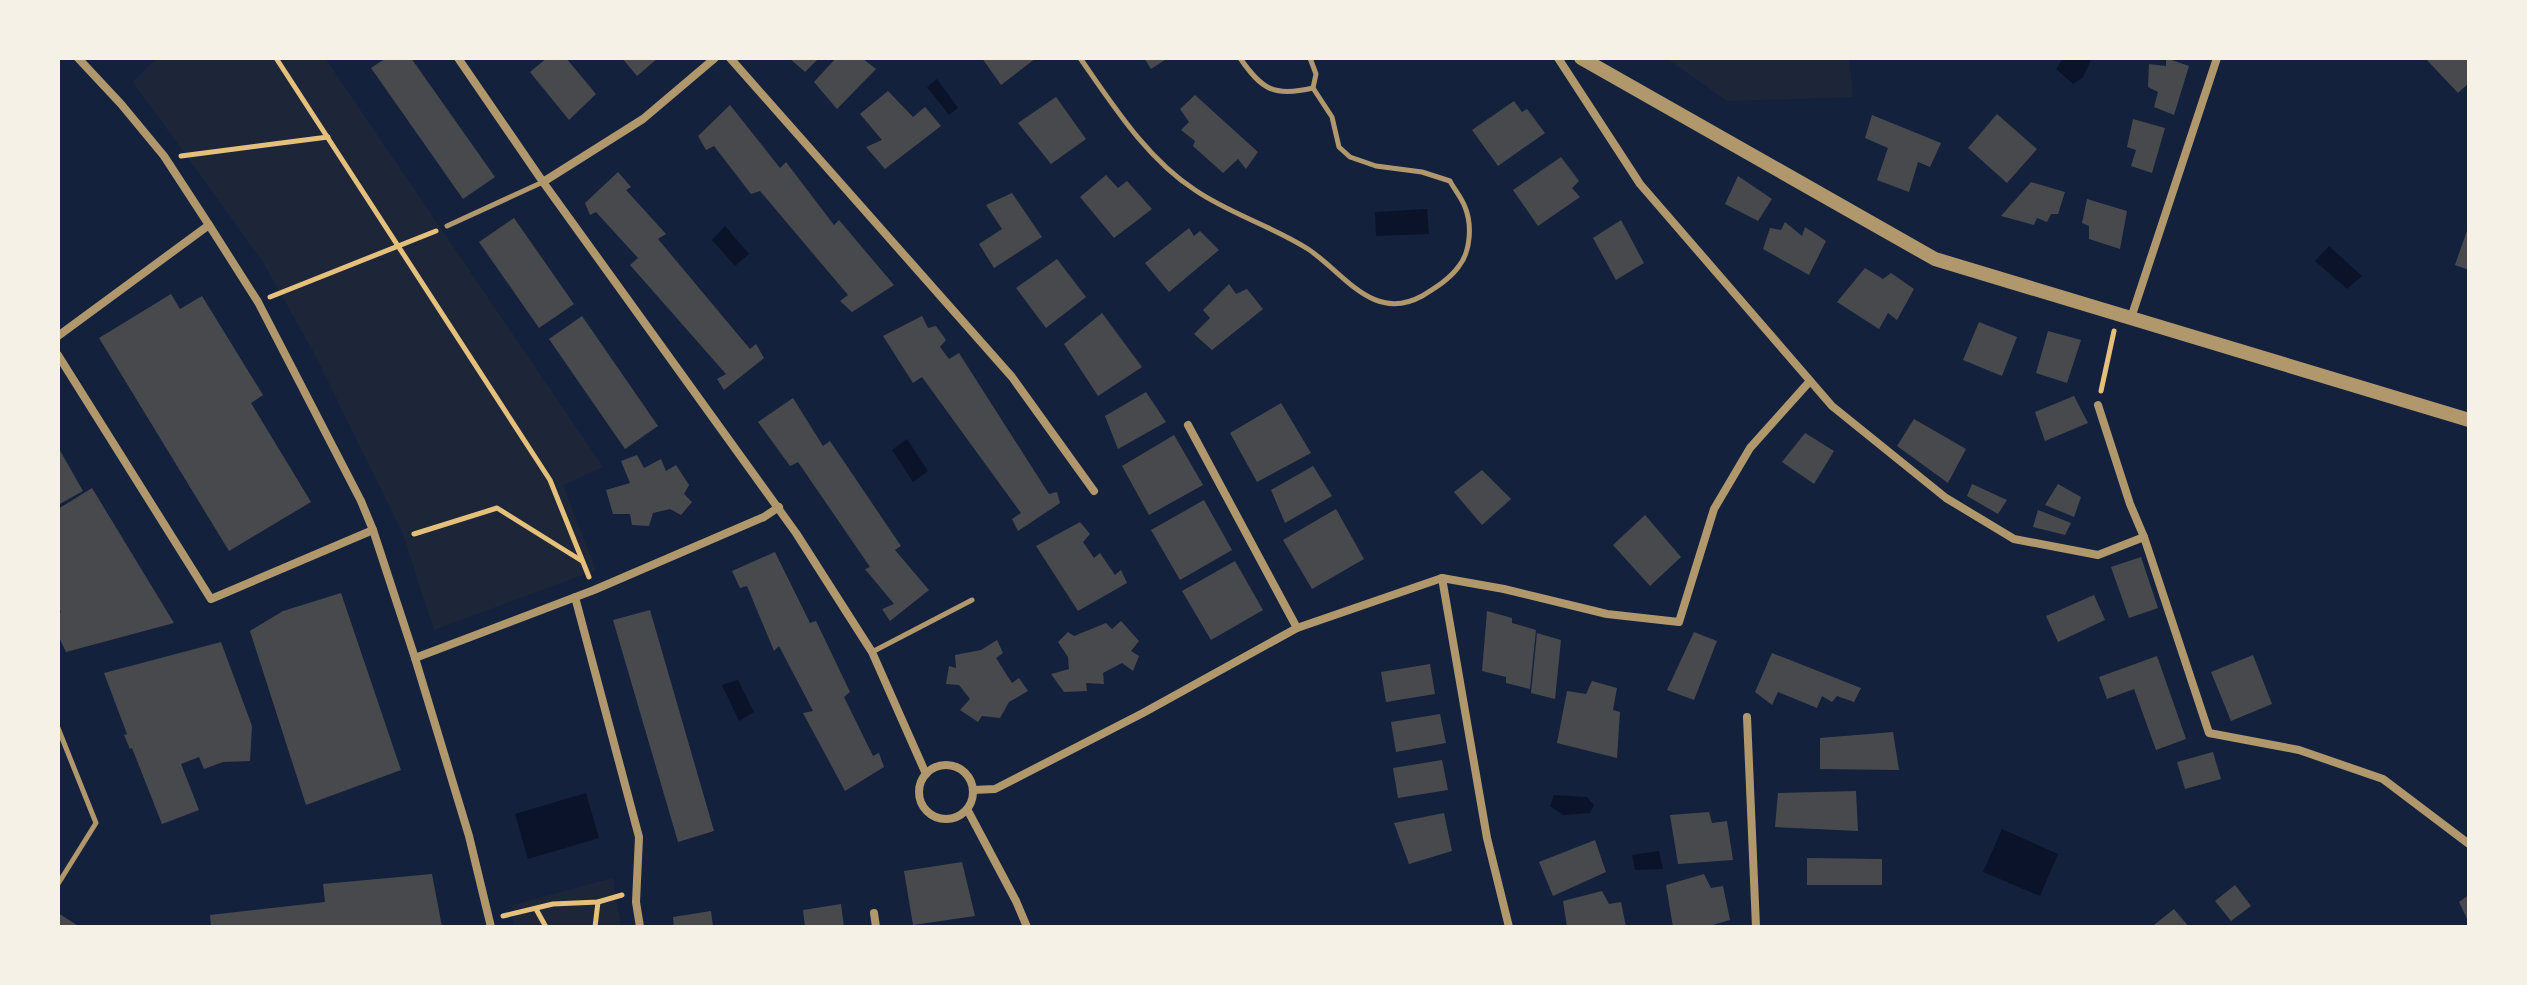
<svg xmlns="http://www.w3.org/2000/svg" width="2527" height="985" font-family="'Source Sans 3',sans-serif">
<rect width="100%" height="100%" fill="#14213d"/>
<!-- green -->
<g fill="#1d2539">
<path d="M157,58H325L603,467L563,485L596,570L434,630L403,534L315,355L263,262L133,82Z"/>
<path d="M1666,58H1849L1853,97L1727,101Z"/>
<path d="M613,878L621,927H514L512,905Z"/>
</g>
<!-- water -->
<g fill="#0b132b">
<path d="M2063,58H2092L2083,77L2073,84L2056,69Z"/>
<path d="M937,79L958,108L949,115L927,87Z"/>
<path d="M1427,209L1429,234L1376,236L1375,212Z"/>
<path d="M725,226L749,254L735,266L712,240Z"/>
<path d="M2329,246L2362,276L2347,289L2315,261Z"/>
<path d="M907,439L928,471L913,482L892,450Z"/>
<path d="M738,680L754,712L739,721L722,685Z"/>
<path d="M586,793L599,838L528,859L515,814Z"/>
<path d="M1554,795L1587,797L1594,805L1590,813L1563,815L1550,806Z"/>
<path d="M2002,829L2058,854L2040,896L1983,872Z"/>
<path d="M1659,851L1663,869L1635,870L1632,855Z"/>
</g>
<!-- building -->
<g fill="#48494c">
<path d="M386,58H411L495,177L463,199L371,68Z"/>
<path d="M547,58H566L596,94L569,120L530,72Z"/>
<path d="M622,58H658L637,76Z"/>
<path d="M789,58H819L805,72Z"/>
<path d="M836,58H862L876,69L837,109L814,82Z"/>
<path d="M982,58H1036L1001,85Z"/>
<path d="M1144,58H1168L1151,69Z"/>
<path d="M2166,58L2189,66L2174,115L2154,107L2158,92L2148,87L2149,64L2166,66Z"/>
<path d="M2425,58H2466L2469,61V83L2458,93Z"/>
<path d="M888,91L913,117L925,107L941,126L885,169L866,147L882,140L860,114Z"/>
<path d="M1195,95L1258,152L1246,169L1238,159L1223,173L1193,146L1195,141L1181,130L1189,122L1180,109Z"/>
<path d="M1056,97L1086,139L1051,164L1018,123Z"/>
<path d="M1514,101L1522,112L1527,109L1545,133L1498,166L1472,130Z"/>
<path d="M730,105L780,168L786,162L834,225L839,220L894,285L852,312L840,301L848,295L760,191L751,194L714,146L706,150L698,136Z"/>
<path d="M1997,114L2037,149L2007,183L1968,148Z"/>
<path d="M1872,115L1941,143L1930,167L1918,162L1909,192L1877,180L1888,148L1865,138Z"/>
<path d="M2133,119L2165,128L2152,173L2131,166L2136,150L2127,147Z"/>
<path d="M1561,157L1579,181L1572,188L1580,197L1538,226L1513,190Z"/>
<path d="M618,172L631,187L626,190L666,234L658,239L750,349L756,344L764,358L724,390L717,379L726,374L630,265L638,258L596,212L590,215L585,203Z"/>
<path d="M1106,175L1118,188L1127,181L1152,209L1114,238L1080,197Z"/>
<path d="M1738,176L1772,199L1758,221L1725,204Z"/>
<path d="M2031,182L2065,192L2058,214H2051L2047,222L2037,218L2034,225L2001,216Z"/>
<path d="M1012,193L1042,237L994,268L979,244L1002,229L986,205Z"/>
<path d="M2087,199L2127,211L2120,249L2089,239V226L2082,223Z"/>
<path d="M514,218L574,304L539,328L479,242Z"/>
<path d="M1621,220L1644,263L1616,280L1593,238Z"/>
<path d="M1785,222L1802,236L1805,227L1826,241L1809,275L1763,249L1770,228L1781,230Z"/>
<path d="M2469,225V270L2455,265Z"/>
<path d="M1189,228L1194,236L1200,231L1219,250L1169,292L1145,263Z"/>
<path d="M1057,259L1086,297L1046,328L1016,288Z"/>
<path d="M1865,268L1883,279L1891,273L1914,289L1897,320L1888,313L1879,329L1837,302Z"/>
<path d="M1229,284L1236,294L1247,289L1263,309L1212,350L1194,334L1210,318L1203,310Z"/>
<path d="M171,294L180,309L202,296L263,395L251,403L311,502L229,551L99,338Z"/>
<path d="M1102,313L1142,367L1098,396L1064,344Z"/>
<path d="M582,316L658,426L625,449L549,339Z"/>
<path d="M922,316L928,328L936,326L946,340L940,347L949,359L959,353L1049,494L1057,492L1060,503L1018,531L1012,519L1021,513L922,377L913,383L883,336Z"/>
<path d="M1979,322L2017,337L2002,376L1963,360Z"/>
<path d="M2048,331L2081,340L2067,383L2036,373Z"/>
<path d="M1146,392L1166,422L1118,449L1105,416Z"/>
<path d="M2074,396L2088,423L2045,441L2035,412Z"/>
<path d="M793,398L823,446L830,441L901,546L895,550L929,590L890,621L882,609L894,604L865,569L870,567L798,462L790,466L758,422Z"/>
<path d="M1281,403L1311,453L1257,482L1230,433Z"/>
<path d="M1914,419L1966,449L1948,483L1897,446Z"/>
<path d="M1805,433L1834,451L1814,484L1782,462Z"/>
<path d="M1174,435L1203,485L1149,515L1122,466Z"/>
<path d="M58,447L83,491L58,505Z"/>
<path d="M637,455L644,468L661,459L666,471L676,465L689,485L684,494L692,502L681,515L670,509L653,513L649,526L632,525L630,514H613L606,490L630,483L621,461Z"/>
<path d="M1313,466L1332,496L1285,523L1271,490Z"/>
<path d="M1482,470L1511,499L1482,525L1454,492Z"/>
<path d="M1972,484L2007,500L1998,514L1967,496Z"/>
<path d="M2058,484L2081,497L2074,517L2045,505Z"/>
<path d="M92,488L174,623L66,652L58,635V613L61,612L58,607V509Z"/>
<path d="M1204,500L1232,550L1180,580L1151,530Z"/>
<path d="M1336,509L1364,559L1312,589L1283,540Z"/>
<path d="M2038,510L2071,523L2065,535L2033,527Z"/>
<path d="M1645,515L1681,557L1650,586L1613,545Z"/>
<path d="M1080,522L1090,534L1083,542L1094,558L1100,553L1115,575L1121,570L1127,583L1078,611L1036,546Z"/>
<path d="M775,552L810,623L816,621L850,692L844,697L873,756L879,753L884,767L845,791L803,713L813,711L779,646L774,651L747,586L740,588L732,571Z"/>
<path d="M2141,557L2158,608L2129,618L2111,567Z"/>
<path d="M1235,561L1263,610L1211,640L1182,591Z"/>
<path d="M341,593L401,770L306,805L250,631L283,611Z"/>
<path d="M2094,595L2105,620L2058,642L2046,616Z"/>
<path d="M650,610L714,831L678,842L613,620Z"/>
<path d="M1487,611L1512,618V623L1536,630L1530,689L1506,683V677L1482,671Z"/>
<path d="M1121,621L1139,641L1131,651L1139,656L1133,671L1122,663L1103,673L1104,684L1086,683L1087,691L1064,692L1051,674L1069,669L1068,657L1058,642L1068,632L1074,636L1106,623L1112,629Z"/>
<path d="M1694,632L1717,641L1694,700L1667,690Z"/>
<path d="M1537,633L1561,640L1555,699L1531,693Z"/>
<path d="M997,640L1003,653L996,658L1012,683L1019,678L1028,691L1009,702L1000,718L982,716L978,722L960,710L970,699L959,685L946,684L949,666L956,668L955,655L981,650Z"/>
<path d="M221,642L252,726L250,761L223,762L204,769L199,757L181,764L199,810L162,824L132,748L130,749L124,735L127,734L104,673Z"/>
<path d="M1772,653L1861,688L1854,702L1837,696L1832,702L1822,696L1817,708L1778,692L1772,705L1755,692Z"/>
<path d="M2253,655L2272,704L2231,721L2211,672Z"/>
<path d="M2157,656L2186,739L2156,750L2134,689L2107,699L2099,677Z"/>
<path d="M1430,664L1435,694L1386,702L1381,672Z"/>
<path d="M1592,681L1617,688L1613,710L1620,712L1617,758L1557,743L1567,691L1586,694Z"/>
<path d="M1440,714L1446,743L1396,752L1391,722Z"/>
<path d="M1893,732L1899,770L1820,769V738Z"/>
<path d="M2213,752L2221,779L2185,789L2177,762Z"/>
<path d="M1442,760L1448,790L1398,798L1393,768Z"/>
<path d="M1856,791L1858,831L1775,827L1778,793Z"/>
<path d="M1709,812L1712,823L1727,821L1733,860L1678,864L1670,815Z"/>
<path d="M1444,813L1452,851L1409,864L1394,823Z"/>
<path d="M1595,840L1606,872L1553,896L1539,862Z"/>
<path d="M1807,858L1882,859V885H1807Z"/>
<path d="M962,862L975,916L913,925L904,871Z"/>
<path d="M432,874L442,927H211L210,915L325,902L323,884Z"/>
<path d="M1704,874L1711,888L1723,886L1730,920L1706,927H1673L1666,885Z"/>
<path d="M2235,885L2251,906L2231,921L2215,901Z"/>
<path d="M1602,891L1609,904L1621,902L1626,927H1567L1563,901Z"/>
<path d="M2469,895V923L2459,902Z"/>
<path d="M841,904L844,927H805L803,910Z"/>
<path d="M2174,909L2189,927H2156L2154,925Z"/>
<path d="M711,911L713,927H674L673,917Z"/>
<path d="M58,913L80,927H58Z"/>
</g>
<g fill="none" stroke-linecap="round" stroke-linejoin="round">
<!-- path -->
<g stroke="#e5c07b" stroke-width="5">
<path d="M276,58L550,480L589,577"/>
<path d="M181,156L328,137"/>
<path d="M270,297L436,231"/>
<path d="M2101,391L2114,331"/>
<path d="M414,534L497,508L582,561"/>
<path d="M536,909L546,927"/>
<path d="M503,916L553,904L598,902L622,895"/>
<path d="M595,927L598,902"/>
</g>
<!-- service -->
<g stroke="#b1986c" stroke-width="5">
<path d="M1080,58C1113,105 1146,158 1195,190C1230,214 1272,226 1308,249C1344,273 1373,323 1422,296C1435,288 1450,279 1459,266C1471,251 1472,224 1465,207C1462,198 1454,189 1450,181L1422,172L1376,166L1350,157L1339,147L1332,117L1313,88L1316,74L1310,58"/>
<path d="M1240,58C1262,90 1274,97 1313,88"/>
<path d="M447,226L543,182"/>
<path d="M872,652L972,600"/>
<path d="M58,728L96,823L58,884"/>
</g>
<!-- minor -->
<g stroke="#b1986c" stroke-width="8">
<path d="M78,58L121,104L164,156L209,225L258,302L361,501L373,530L415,658L469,836L491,927"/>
<path d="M458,58L543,182L796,533L872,652L926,774"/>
<path d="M730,58L1012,377L1094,491"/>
<path d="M1558,58L1640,184L1832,406L1946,498L2014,539L2098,555L2144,537L2209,733L2299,750L2383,779L2469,844"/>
<path d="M543,182L643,119L715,58"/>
<path d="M2131,318L2217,58"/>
<path d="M58,336L209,225"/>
<path d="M58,355L211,599L373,530"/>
<path d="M2098,405L2130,504L2144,537"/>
<path d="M1188,425L1297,628"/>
<path d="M1442,578L1487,838L1509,927"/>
<path d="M575,597L639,837L636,902L640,927"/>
<path d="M415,658L594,590L764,517L779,507"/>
<path d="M1747,717L1756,927"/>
<circle cx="946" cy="792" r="27"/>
<path d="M973,790L995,789L1143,713L1297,628L1442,578L1504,589L1607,614L1679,622L1714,509L1750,448L1810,381"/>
<path d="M967,809L1016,901L1027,927"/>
<path d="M874,913L876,927"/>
</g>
<!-- tertiary -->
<path stroke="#b1986c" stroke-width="14" d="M1581,58L1935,259L2469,420"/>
</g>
<!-- border -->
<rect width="2527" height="985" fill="none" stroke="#f6f1e7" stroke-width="120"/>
</svg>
